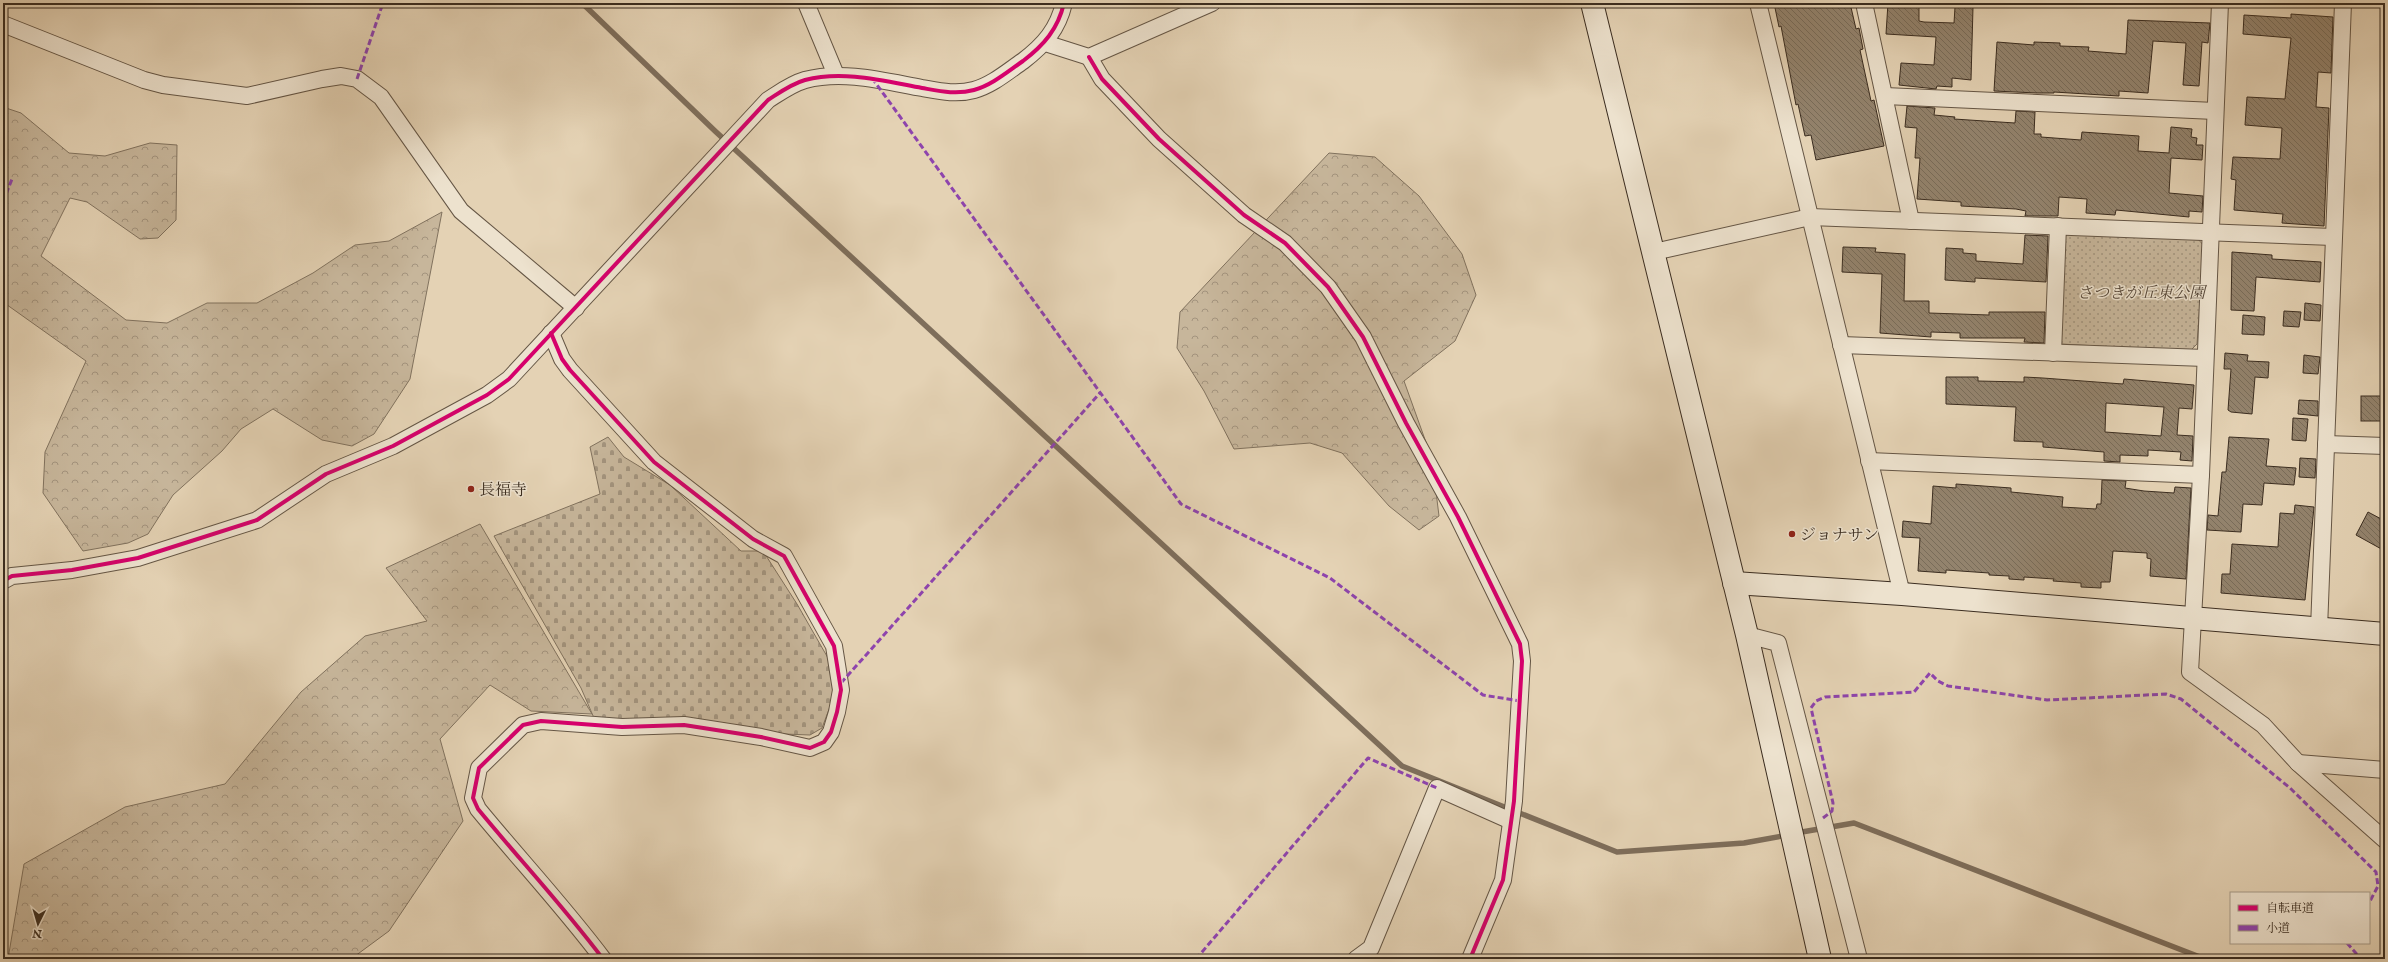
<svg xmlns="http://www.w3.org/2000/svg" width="2388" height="962" font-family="'IM FELL English','Noto Serif JP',serif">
<defs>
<pattern id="forest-crowns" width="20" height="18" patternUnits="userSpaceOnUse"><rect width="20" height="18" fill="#c7b69b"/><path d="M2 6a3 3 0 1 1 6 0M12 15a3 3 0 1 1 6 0" fill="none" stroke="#a3947e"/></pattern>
<pattern id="cemetery-stones" width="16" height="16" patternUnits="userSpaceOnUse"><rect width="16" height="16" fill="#c7b69b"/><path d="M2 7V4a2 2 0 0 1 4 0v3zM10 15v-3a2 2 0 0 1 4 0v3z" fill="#a3947e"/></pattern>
<pattern id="park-dots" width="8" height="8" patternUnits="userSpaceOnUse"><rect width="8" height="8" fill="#c7b69b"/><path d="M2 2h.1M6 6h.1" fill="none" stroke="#a3947e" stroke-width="1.8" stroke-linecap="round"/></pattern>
<pattern id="building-back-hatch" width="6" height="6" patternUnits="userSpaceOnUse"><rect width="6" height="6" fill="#93836d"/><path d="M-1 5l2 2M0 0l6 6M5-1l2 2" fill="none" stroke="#796c59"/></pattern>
</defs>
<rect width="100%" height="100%" fill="#e4d2b4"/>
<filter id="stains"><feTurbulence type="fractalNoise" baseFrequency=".005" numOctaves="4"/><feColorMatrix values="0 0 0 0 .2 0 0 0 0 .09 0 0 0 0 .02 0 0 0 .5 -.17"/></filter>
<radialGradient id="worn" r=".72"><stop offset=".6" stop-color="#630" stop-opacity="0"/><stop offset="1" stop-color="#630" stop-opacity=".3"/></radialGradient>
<!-- forest -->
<g fill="url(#forest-crowns)" stroke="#81725e">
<path d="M3,107L21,113L69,153L105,156L150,143L177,145L176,220L158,238L140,239L87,202L70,198L41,256L126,320L167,323L207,303H257L313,273L355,245L389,241L442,212L410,379L374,434L352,446L322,440L273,409L241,429L222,451L173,495L148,534L128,543L83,551L43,493L45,452L86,361L3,302Z"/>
<path d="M1329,153L1375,157L1419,196L1462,254L1476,295L1455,341L1404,381L1432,459L1439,516L1419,530L1389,506L1342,453L1310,443L1234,449L1204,391L1177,348L1180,312Z"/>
<path d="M480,524L592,714L531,711L490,685L440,739L463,821L389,931L351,959H8L24,864L125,807L225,784L301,692L365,636L427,621L386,568Z"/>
</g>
<!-- cemetery -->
<path fill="url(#cemetery-stones)" stroke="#81725e" d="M608,437L624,457L670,485L741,551H763L797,604L828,658L834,696L822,728L810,735L784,734L594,718L581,688L494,536L600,494L590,447Z"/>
<!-- park -->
<path fill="url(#park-dots)" stroke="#81725e" d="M2069,233L2198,239L2204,246L2197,344L2190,351L2061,344L2057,338L2061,240Z"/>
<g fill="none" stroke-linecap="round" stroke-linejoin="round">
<!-- stream -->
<g stroke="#7e6e5b" stroke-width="5.5">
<path d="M582,3L715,131L1402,766L1617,852L1744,843L1788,835"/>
<path d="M1796,833L1854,823L2205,959"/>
</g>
</g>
<!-- building -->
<g fill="url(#building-back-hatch)" stroke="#3b2d20" fill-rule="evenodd">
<path d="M1774,3H1850L1856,29L1859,28L1863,49L1860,50L1871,101L1874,100L1884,146L1816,160L1811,135L1805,136L1798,104L1796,105L1781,26L1779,27Z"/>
<path d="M1888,3H1919V21L1924,22L1954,23L1955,7H1973L1971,80L1952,78V87L1937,86L1936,89L1899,85L1901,63L1934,65L1936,37L1886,34Z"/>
<path d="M2291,14L2333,17L2331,73L2318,72L2316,107L2329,108L2324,226L2282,223L2283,214L2234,210L2236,180L2231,179L2233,157L2280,159L2282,128L2245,125L2247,97L2285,99L2291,38L2243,34L2244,15L2291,18Z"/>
<path d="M2128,20L2210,23L2208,43L2202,42L2199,86L2183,85L2186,43L2153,41L2148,93L2119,91V96L2054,92V93H2037L1994,91L1997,42L2034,45V42L2060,43V46L2089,47L2088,51L2126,54Z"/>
<path d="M1907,106L1935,108L1934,115L1955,117L1954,119L2015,123L2016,111L2035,112L2034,134H2041V137L2081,140L2082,132L2139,136L2138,151L2169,153L2171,127L2192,129L2191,137L2197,138L2196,145H2203L2202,160L2171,158L2169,193L2203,196L2202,212L2189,211V217L2116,210L2115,215L2086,213L2087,199L2059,197L2058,216H2025L2026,211L2016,209L1961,206V202L1917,199L1920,158H1915L1917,128L1905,127Z"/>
<path d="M2025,235L2048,236L2046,282L1975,278V282L1945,280L1946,248L1963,249V253L1976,254V261L2023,264Z"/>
<path d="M1843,247L1876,248L1875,252L1905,254L1904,301H1929V313L1989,315V312H2045L2044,343L2024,342L2025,338H1960V333L1931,332V337L1880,333L1882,274L1842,272Z"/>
<path d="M2232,252L2272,255V259L2321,262L2320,282L2256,277L2254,311L2231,310Z"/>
<path d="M2305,303L2321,305L2320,321L2304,320Z"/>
<path d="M2284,311L2301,312L2299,327L2283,326Z"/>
<path d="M2243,315L2265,317L2264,335L2242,334Z"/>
<path d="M2225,353L2248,355L2247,361L2269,362L2268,378L2255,377L2252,414L2231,412L2228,410L2231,369H2224Z"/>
<path d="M2304,355L2320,357L2318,374L2303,373Z"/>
<path d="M1946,377H1978V381L2024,382V377L2043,378L2123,384L2124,379L2194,385L2192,409L2179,408L2177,435L2193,436L2192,461L2180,460L2181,452L2148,450V456L2120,455V462L2104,461V452L2043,447V442L2014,441L2016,407L1946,404ZM2106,403L2164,407L2161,436L2105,432Z"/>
<rect x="2361" y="396" width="24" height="25"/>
<path d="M2299,400L2318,401V416L2298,414Z"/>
<path d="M2293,418L2308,419L2306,441L2292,440Z"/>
<path d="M2229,437L2269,439L2266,466L2296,468L2294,485L2264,483L2262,505L2243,504L2241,532L2207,530L2208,515L2218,516L2222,472H2226Z"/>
<path d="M2300,458L2316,459L2315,478L2299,477Z"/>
<path d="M2102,480L2126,481L2125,488L2144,491L2174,493L2175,487L2191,488L2186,579L2150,576L2151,559L2147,558V553L2113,551L2110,582H2101V588L2081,587V583L2053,581L2054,579L2024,577V580L2009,579V576L1989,575V573L1946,570V573L1918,571L1920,538L1902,537L1903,521L1931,524L1933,486L1956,488V484L2011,488V492L2063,497L2062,507L2096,509L2097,504H2101Z"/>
<path d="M2295,505L2314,507L2305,600L2221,593L2222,574H2230L2232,544L2278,547L2280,513L2294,514Z"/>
<path d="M2368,512L2385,521V551L2356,535Z"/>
</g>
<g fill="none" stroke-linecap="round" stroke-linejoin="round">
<defs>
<g id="street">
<path d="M806,3L836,75"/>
<path d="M1758,3L1902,594"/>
<path d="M1864,3L1911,221"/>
<path d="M2220,3L2201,475L2190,672L2263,725L2298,763L2385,840"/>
<path d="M3,24L144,80L163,85L247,96L322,79L341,76L357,79L381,97L461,211L576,308"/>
<path d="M1045,43L1089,57L1212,3"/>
<path d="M1089,57L1102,79L1159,139L1244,215L1285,243L1328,287L1363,337L1406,423L1458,517L1520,644L1522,661L1514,801L1503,880L1470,959"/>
<path d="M1885,96L2215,111"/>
<path d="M1654,252L1810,217L2333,237"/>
<path d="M551,333L562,359L570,370L654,462L753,539L784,556L834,646L841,690L837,712L831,732L824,742L810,748L761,737L684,725L622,727L541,721L523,725L479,768L473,798L478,809C519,859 564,907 603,959"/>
<path d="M1841,345L2205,358"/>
<path d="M2053,353L2058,226"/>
<path d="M2326,444L2385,446"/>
<path d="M1869,461L2201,475"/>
<path d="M3,581L12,576L72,570L138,558L257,520L326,474L393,446L487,395L509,379L768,100C779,93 791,84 805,80C843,70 884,81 922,88C939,91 956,95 974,90C992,85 1007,72 1023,61C1044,45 1058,29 1064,3"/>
<path d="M2319,629L2343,3"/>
<path d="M1747,635L1778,643L1859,959"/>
<path d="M2298,763L2385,770"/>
<path d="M1356,959L1371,948L1437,788L1511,821"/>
</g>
<g id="secondary">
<path d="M1592,3L1747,635L1820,959"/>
<path d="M1734,583L1902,594L2385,634"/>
</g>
</defs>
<!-- street casing -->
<use href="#street" stroke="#655645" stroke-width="18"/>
<!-- secondary casing -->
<use href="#secondary" stroke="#3b2d20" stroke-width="24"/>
<!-- street -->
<use href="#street" stroke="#ede2ce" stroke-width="16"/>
<!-- secondary -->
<use href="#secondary" stroke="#ede2ce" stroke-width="22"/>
<!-- quiet -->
<g stroke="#8e44ad" stroke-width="3" stroke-dasharray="6 3" stroke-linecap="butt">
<path d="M872,78L1181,504L1330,578L1483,695L1520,701"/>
<path d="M357,79L383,3"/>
<path d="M3,202L12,179"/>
<path d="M841,683L1100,393"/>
<path d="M1823,818L1832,811L1833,803L1811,708L1816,701L1825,697L1914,692L1930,673L1938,681L1948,686L2047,700L2166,694L2181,699L2290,788L2376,872L2378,886L2369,903"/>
<path d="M2347,943L2361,959"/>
<path d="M1196,959L1368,758L1437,788"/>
</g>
<defs>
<g id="cycleway">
<path d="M1089,57L1102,79L1159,139L1244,215L1285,243L1328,287L1363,337L1406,423L1458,517L1520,644L1522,661L1514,801L1503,880L1470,959"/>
<path d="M551,333L562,359L570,370L654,462L753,539L784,556L834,646L841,690L837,712L831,732L824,742L810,748L761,737L684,725L622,727L541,721L523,725L479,768L473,798L478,809C519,859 564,907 603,959"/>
<path d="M3,581L12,576L72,570L138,558L257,520L326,474L393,446L487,395L509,379L768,100C779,93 791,84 805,80C843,70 884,81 922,88C939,91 956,95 974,90C992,85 1007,72 1023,61C1044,45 1058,29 1064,3"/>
</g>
</defs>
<!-- cycleway casing -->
<use href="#cycleway" stroke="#ede2ce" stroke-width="6"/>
<!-- cycleway -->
<use href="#cycleway" stroke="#d6006c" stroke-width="4"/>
</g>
<!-- markers -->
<g fill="#8f2418" stroke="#ede2ce" stroke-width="1.5">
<circle cx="471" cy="489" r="4"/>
<circle cx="1792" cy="534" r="4"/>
</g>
<g text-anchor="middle" stroke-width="3" stroke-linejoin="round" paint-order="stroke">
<!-- park labels -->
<g font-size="16" font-style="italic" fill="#574839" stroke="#ede2ce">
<text x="2141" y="298">さつきが丘東公園</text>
</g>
<!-- poi labels -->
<g font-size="16" fill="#3b2d20" stroke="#ede2ce" text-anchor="start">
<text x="479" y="495">長福寺</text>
<text x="1800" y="540">ジョナサン</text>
</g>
</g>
<!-- margin -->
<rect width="2388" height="962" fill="none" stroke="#e4d2b4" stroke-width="16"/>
<rect x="4" y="4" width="2380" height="954" fill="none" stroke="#3b2d20" stroke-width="2"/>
<rect x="8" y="8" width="2372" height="946" fill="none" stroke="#3b2d20"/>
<!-- legend -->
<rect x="2230" y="892" width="140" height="52" fill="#ede2ce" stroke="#a69a88"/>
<rect x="2238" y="905" width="20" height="6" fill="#d6006c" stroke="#a69a88"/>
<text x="2266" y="912" font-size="12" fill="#3b2d20">自転車道</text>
<rect x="2238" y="925" width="20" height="6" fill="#8e44ad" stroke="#a69a88"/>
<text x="2266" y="932" font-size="12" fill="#3b2d20">小道</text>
<!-- north arrow -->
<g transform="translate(38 924) rotate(185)" stroke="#ede2ce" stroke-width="3" paint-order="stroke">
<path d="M0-3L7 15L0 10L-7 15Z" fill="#3b2d20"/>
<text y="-6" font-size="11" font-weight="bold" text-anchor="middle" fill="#3b2d20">N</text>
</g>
<rect width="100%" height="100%" filter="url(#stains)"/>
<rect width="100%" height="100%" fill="url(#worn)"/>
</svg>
